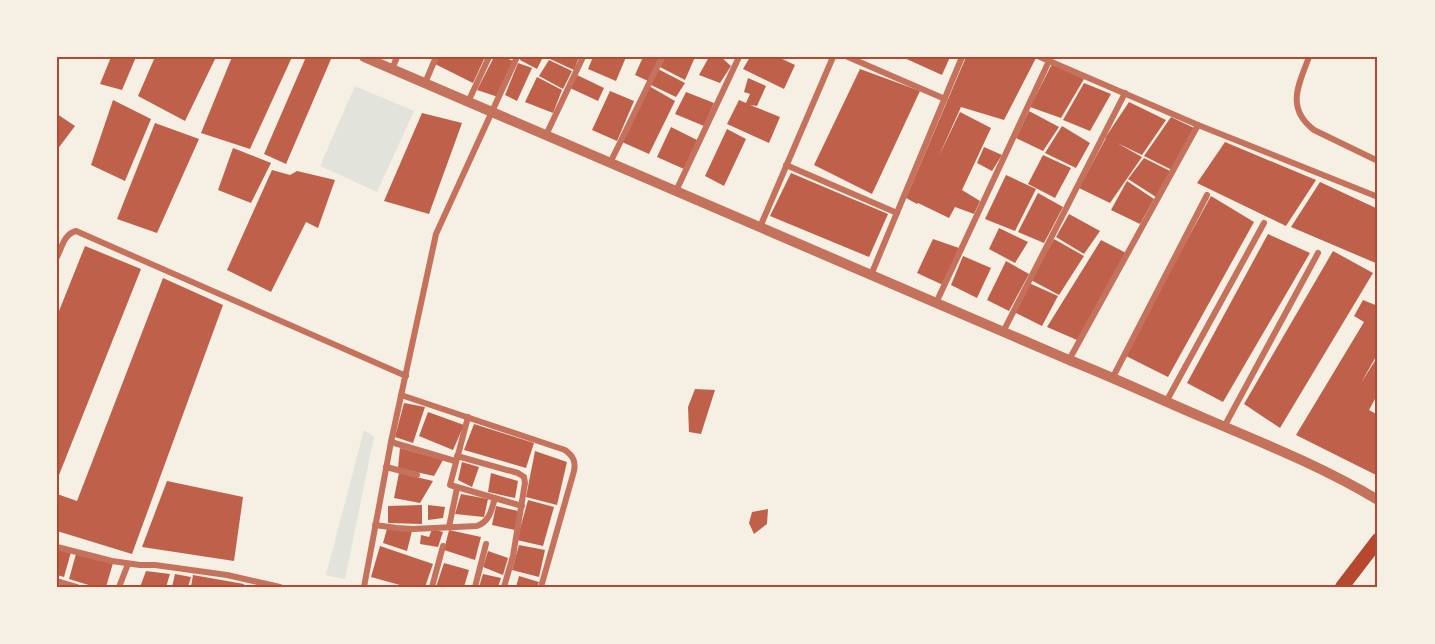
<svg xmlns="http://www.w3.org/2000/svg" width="1435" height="644" font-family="'Source Sans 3',sans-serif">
<rect width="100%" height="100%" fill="#f6efe4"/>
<!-- green -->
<g fill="#e2e4dc">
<path d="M355,86L414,111L377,192L320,166Z"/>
<path d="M364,430L374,437L345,579L326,575Z"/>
</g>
<!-- building -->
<g fill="#bf614a">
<path d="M111,57H136L122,90L100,84Z"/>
<path d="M155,57H216L185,121L138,96Z"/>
<path d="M232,57H292L250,149L201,133Z"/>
<path d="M306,57H326L331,59L286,164L264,154Z"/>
<path d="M439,57H485L473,83L435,64Z"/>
<path d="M494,57H504L513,61L498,97L477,90Z"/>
<path d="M521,57H543L537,69L520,60Z"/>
<path d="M551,57H579L574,70L550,59Z"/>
<path d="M593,57H626L616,81L588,69Z"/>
<path d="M643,57H661L648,81L635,75Z"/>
<path d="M665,57H695L685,80L660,67Z"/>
<path d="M709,57H721L731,66L720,83L699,75Z"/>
<path d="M750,57H778L795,65L784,89L743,69Z"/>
<path d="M902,57H950L942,75Z"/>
<path d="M966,57L1036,58L1004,120L961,107L938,158L960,112L991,128L962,190L980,201L974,214L955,207L949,218L918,203L917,204L906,198Z"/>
<path d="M549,60L572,71L563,89L539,76Z"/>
<path d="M518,63L532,68L517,101L505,95Z"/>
<path d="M1052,64L1084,79L1061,118L1030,107Z"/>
<path d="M658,69L685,83L676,97L651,85Z"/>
<path d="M860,69L920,91L872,194L814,165Z"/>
<path d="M577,75L604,88L598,101L570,88Z"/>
<path d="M537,77L562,90L553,113L525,102Z"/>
<path d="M748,78L766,86L757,106L750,105L780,117L769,143L727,124L739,100L746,103L750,94L744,92Z"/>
<path d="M1084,83L1111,94L1090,131L1063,120Z"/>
<path d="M649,86L675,101L649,154L622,142Z"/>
<path d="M610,91L634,101L617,141L592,130Z"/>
<path d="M686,92L714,103L704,126L675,114Z"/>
<path d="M113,100L151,119L125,181L91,165Z"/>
<path d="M1129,102L1166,120L1142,155L1117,143L1142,157L1110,203L1079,188L1106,138H1105Z"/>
<path d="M1029,111L1059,127L1043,151L1016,138Z"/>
<path d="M422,113L462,123L429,214L384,201Z"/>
<path d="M57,114L75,126L57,150Z"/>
<path d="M1171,117L1194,128L1172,170L1144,156Z"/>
<path d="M155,123L199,139L157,233L117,219Z"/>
<path d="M1062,126L1090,143L1076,168L1045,153Z"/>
<path d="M671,127L699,141L684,169L657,157Z"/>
<path d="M727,129L746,139L724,186L705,176Z"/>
<path d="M1225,142L1316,180L1286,226L1197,183Z"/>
<path d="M984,147L1002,155L992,171L977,163Z"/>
<path d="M233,148L271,163L251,203L218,190Z"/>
<path d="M1043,155L1071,168L1055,198L1028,184Z"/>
<path d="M1144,158L1170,171L1156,197L1128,179Z"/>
<path d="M272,170L290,175L297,171L335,180L318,228L306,222L271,292L227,270Z"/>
<path d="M791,173L888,214L869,257L770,216Z"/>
<path d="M1006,175L1036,189L1015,231L985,219Z"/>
<path d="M1127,181L1154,199L1140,224L1111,210Z"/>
<path d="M1320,182L1378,209V264L1291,227Z"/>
<path d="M1038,193L1063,207L1044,243L1018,232Z"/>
<path d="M1211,196L1254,222L1168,377L1124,355Z"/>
<path d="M1069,214L1100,231L1084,254L1056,237Z"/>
<path d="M999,228L1028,242L1015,263L989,249Z"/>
<path d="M1268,234L1310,253L1223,402L1187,383Z"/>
<path d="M933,239L959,248L943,285L917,273Z"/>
<path d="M1054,239L1084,256L1059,295L1031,280Z"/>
<path d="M1101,240L1126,253L1077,340L1047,327Z"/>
<path d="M85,246L141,269L57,480V316Z"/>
<path d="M1333,251L1373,273L1280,428L1244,404Z"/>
<path d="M963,256L991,268L977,298L951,285Z"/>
<path d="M1006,261L1029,274L1009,311L987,300Z"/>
<path d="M163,278L223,305L132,554L57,531V494L77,501Z"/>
<path d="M1029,283L1058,296L1042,326L1014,312Z"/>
<path d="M1363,300L1378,306V353L1361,383L1378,356V401L1375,399L1369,410L1378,415V476L1296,435L1364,322L1354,316Z"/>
<path d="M695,389L715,390L701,434L689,432L688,407Z"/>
<path d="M404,403L425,407L413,443L395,437Z"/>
<path d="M428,412L464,425L453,450L419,436Z"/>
<path d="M474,424L534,443L526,468L464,450Z"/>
<path d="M400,448L443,460L434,476L398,468Z"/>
<path d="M535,451L567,462L557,505L526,497Z"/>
<path d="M462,462L479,467L472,487L458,480Z"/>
<path d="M399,473L433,481L420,503L394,498Z"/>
<path d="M491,473L518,481L515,498L488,492Z"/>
<path d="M167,481L243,497L234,561L142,547Z"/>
<path d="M461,494L488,499L484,517L455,514Z"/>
<path d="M528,500L554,507L543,546L517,540Z"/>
<path d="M422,505V524L388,523V506Z"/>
<path d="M428,505L445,507L443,518L428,520Z"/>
<path d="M496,506L518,511L515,530L492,525Z"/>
<path d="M768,509L767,524L754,534L749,523L752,512Z"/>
<path d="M387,529L412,531L407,551L383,543Z"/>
<path d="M432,529L443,532L438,547L420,544L421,535L429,537Z"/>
<path d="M449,530L481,537L475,560L444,550Z"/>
<path d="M519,545L545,550L539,577L512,570Z"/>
<path d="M380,546L433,564L425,587H407L371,577Z"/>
<path d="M57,548L71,552L64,577L57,575Z"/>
<path d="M488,551L508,558L503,575L483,567Z"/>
<path d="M76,554L113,563L106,587H95L69,579Z"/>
<path d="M444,563L469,570L464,587H436Z"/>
<path d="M146,571L170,574L166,587H140Z"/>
<path d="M175,574L191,577L188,587H172Z"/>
<path d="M483,574L501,578L498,587H479Z"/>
<path d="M193,575L244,584L243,587H191Z"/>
<path d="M519,576L539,582L537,587H516Z"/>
</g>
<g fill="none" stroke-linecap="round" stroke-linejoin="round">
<!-- minor -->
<g stroke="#c5725c" stroke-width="6">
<path d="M848,57L945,99"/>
<path d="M1040,57L1198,125L1378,197"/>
<path d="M1309,57C1299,84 1285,108 1314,130L1378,161"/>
<path d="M392,69L397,57"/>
<path d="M425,83L436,57"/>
<path d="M468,102L489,57"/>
<path d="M546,135L583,57"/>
<path d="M610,163L662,57"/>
<path d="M786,165L897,213"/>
<path d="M676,191L739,57"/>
<path d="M760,227L833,57"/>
<path d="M57,257C62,247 64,234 76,231L406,376"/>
<path d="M871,275L962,57"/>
<path d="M936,303L1049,61"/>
<path d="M1003,332L1125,93"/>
<path d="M1069,360L1198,125"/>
<path d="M1113,377L1207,195"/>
<path d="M401,395L565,450C573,456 576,461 574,471L541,587"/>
<path d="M1166,402L1264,223"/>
<path d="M468,417L450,485L522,506"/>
<path d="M1224,427L1318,253"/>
<path d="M391,442L455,461"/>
<path d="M457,456L518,473L524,477L525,483L513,556L504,587"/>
<path d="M386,467L417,475"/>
<path d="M375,525L397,528L413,529L477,526C490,521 491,511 495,498"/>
<path d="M449,527L457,488"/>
<path d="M57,547L112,561L140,565H155L227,575L280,587"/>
<path d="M57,581L77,587"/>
<path d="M119,587L128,564"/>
<path d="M364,587L391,442L436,234L517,57"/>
<path d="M432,587L443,546"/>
<path d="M475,587L486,544"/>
</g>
<!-- tertiary -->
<path stroke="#c5725c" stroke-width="10" d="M364,57L1069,360C1115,378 1159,399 1204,418C1263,443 1323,467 1378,500"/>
<!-- primary -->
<path stroke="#b5482f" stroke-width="14" d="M1342,587L1378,540"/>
</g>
<!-- border -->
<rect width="1435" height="644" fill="none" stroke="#f6efe4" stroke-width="117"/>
<rect x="58" y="58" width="1318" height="528" fill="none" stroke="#b5482f" stroke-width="2"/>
</svg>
